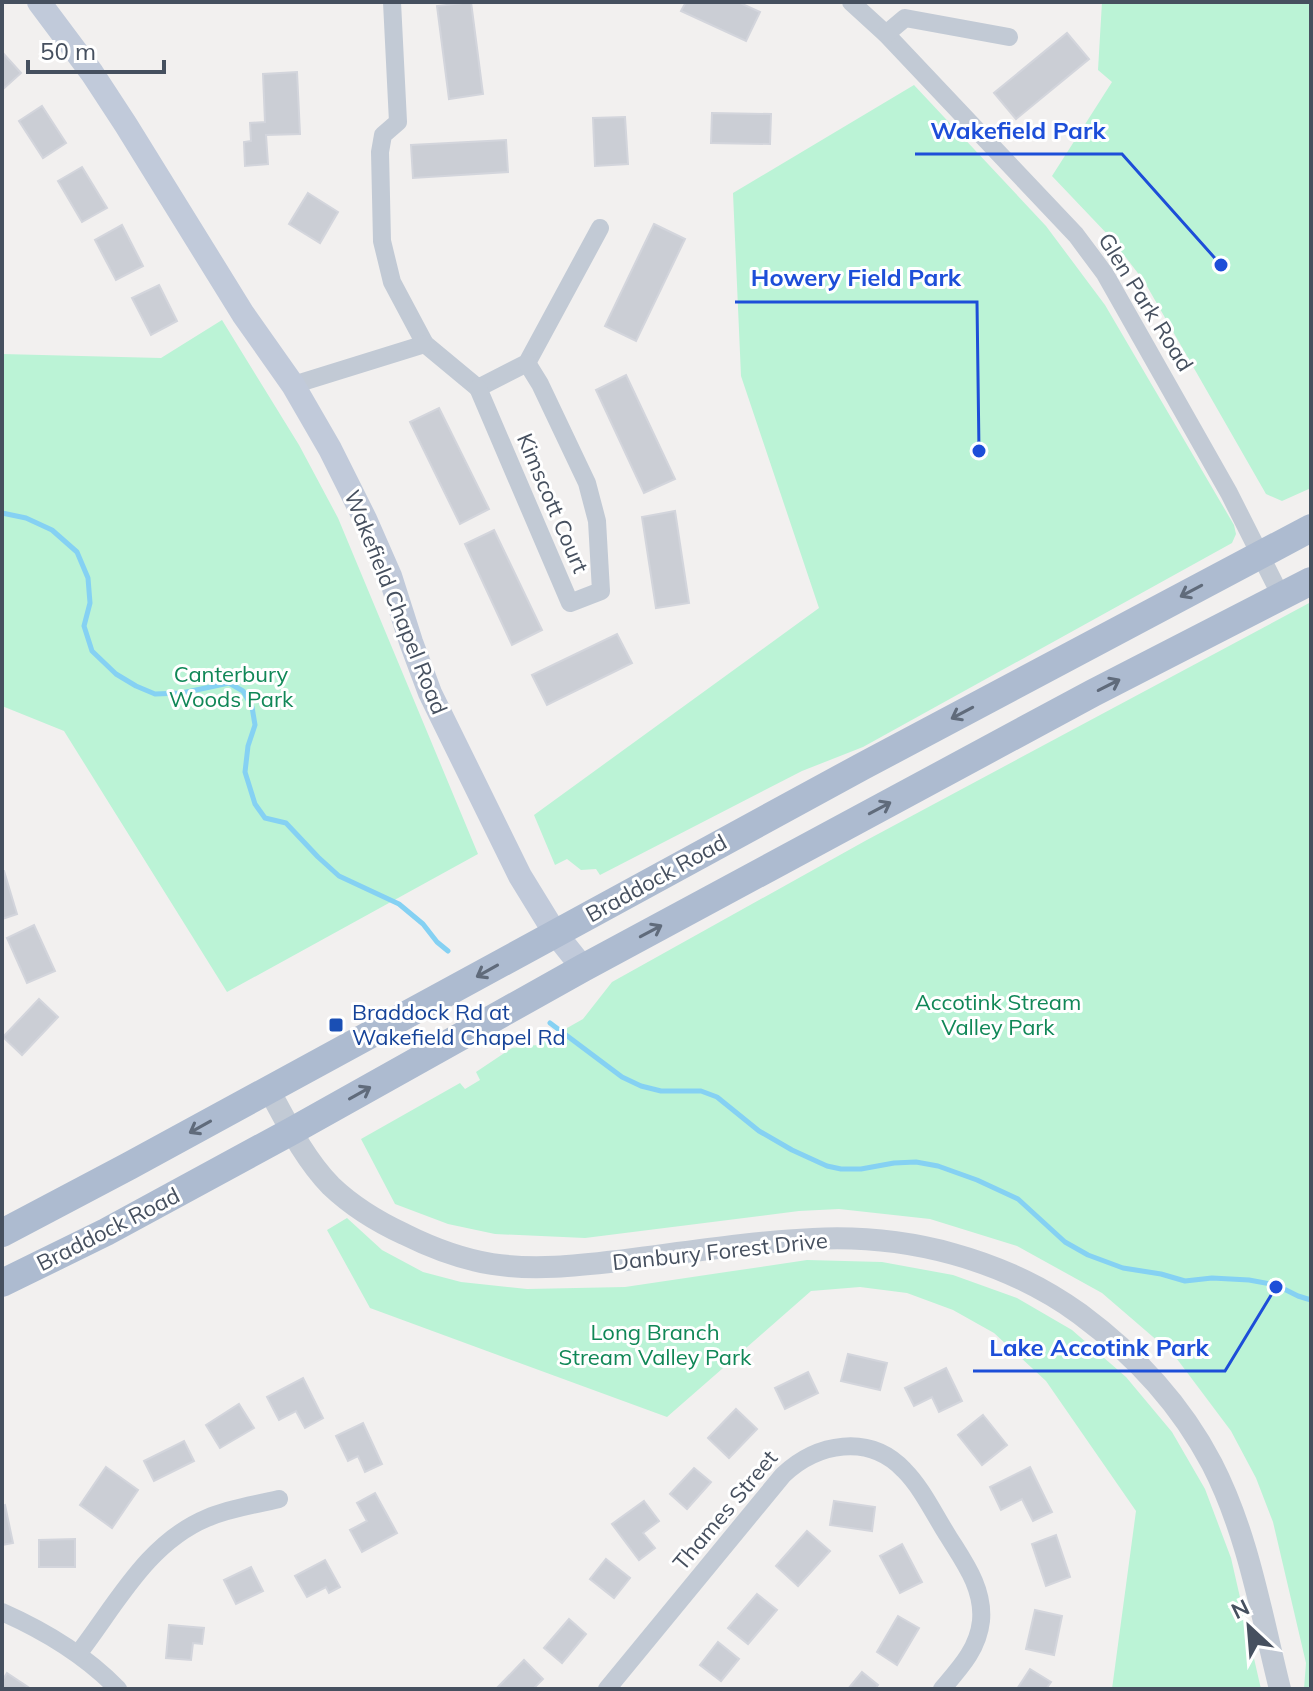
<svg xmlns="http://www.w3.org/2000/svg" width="1313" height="1691" font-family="Mulish,sans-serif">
<rect width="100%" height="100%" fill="#f2f0ef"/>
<!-- green -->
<g fill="#bbf3d6">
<path d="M1102,2H1311V488L1282,501L1266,494L1144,281L1110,237L1052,176L1112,82L1098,70Z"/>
<path d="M914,85L1046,226L1105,305L1234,525L1236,534L1232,543L863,747L802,771L600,875L596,869L581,870L567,859L555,865L534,815L819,608L741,376L733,193Z"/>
<path d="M222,320L299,445L338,518L478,854L227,992L64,731L2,706V354L161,358Z"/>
<path d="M1311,602V1689H1304L1306,1663L1273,1522L1256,1478L1231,1431L1174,1355L1102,1293L1017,1246L930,1219L839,1209L799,1211L585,1238L495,1234L448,1224L395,1204L361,1139L460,1083L465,1089L480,1080L476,1072L512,1048L537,1045L583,1019L612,982L865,841Z"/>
<path d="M347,1218L382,1250L423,1272L461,1282L527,1289L625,1287L807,1260L882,1262L953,1275L1017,1298L1072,1330L1126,1377L1172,1432L1205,1489L1231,1558L1261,1689H1112L1136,1511L1046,1381L994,1333L953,1310L907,1293L860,1287L811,1291L667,1417L370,1308L327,1230Z"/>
</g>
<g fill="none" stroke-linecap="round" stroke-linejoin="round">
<!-- stream -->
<g stroke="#85d1f3" stroke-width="5">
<path d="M2,513L26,518L52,530L77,552L88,578L90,603L84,626L92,651L116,674L136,686L155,694L182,693L229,683L243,691L252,707L255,725L248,746L245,772L255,804L265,818L286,823L318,857L339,876L399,904L423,924L437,942L448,951"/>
<path d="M550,1023L622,1077L641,1086L661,1091H701L717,1097L759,1131L792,1150L827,1166L841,1169H861L894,1163L916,1162L938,1166L977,1180L1018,1199L1065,1242L1088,1255L1123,1268L1161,1274L1185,1281L1212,1278L1249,1280L1276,1285L1298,1296L1311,1300"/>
</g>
</g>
<!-- building -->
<g fill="#cbced5" stroke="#d3d5dc" stroke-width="2">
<path d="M471,2L483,94L449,99L437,6Z"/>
<path d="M686,2H738L760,12L746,41L681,11Z"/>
<path d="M1067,33L1089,59L1016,119L994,93Z"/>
<path d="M2,52L21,73L2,90Z"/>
<path d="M297,72L300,134L266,135L268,164L245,166L244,142L251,141L250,123L265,122L263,74Z"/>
<path d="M42,106L66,143L43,158L19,121Z"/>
<path d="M712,113L771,114L770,144L711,143Z"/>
<path d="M625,117L628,164L595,166L593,118Z"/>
<path d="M506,140L508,172L413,178L411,145Z"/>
<path d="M82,167L107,208L82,222L58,181Z"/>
<path d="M308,193L338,212L320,243L289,224Z"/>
<path d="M654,224L685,239L636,341L605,326Z"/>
<path d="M122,225L143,266L116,280L95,240Z"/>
<path d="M159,285L177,321L151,335L132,298Z"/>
<path d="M626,375L675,479L644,493L596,390Z"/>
<path d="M439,408L489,509L460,524L410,422Z"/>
<path d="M675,511L689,603L656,608L642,517Z"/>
<path d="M494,530L542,630L512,645L465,544Z"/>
<path d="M617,634L632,663L547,705L532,675Z"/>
<path d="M2,871H4L17,914L2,919Z"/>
<path d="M34,925L55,971L27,983L7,938Z"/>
<path d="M39,999L58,1017L22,1055L3,1037Z"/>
<path d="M848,1354L887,1363L880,1390L841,1381Z"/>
<path d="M946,1368L962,1401L939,1412L932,1397L914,1406L905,1388Z"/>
<path d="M808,1372L818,1393L785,1409L775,1388Z"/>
<path d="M303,1378L323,1418L305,1428L296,1411L279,1420L267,1397Z"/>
<path d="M239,1404L254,1428L220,1448L206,1425Z"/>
<path d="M736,1409L757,1429L729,1458L708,1438Z"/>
<path d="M983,1415L1007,1445L982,1465L958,1435Z"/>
<path d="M363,1423L382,1464L365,1472L358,1456L348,1461L336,1436Z"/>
<path d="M184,1441L194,1461L154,1481L144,1461Z"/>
<path d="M106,1467L138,1490L112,1528L80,1505Z"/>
<path d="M1030,1467L1052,1512L1033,1521L1022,1499L1001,1510L990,1487Z"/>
<path d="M694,1468L711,1482L687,1509L670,1494Z"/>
<path d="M375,1493L397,1533L362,1552L350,1530L367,1521L357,1503Z"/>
<path d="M644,1501L659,1521L643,1533L655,1548L639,1560L612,1524Z"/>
<path d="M834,1501L875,1507L872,1531L830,1525Z"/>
<path d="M5,1505L13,1543L2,1545V1506Z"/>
<path d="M807,1531L830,1551L798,1586L776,1566Z"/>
<path d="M1056,1535L1070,1577L1046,1586L1032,1544Z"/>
<path d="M75,1539V1567H39V1540Z"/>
<path d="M902,1544L922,1582L900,1593L880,1556Z"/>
<path d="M606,1559L630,1578L614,1598L590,1579Z"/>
<path d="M325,1560L340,1587L329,1593L326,1587L307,1597L295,1576Z"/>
<path d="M251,1567L263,1591L236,1604L224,1580Z"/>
<path d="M757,1594L777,1610L748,1644L728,1628Z"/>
<path d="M1035,1610L1062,1616L1054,1655L1026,1649Z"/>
<path d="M898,1616L919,1628L897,1665L877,1652Z"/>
<path d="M569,1619L586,1634L562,1663L544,1648Z"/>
<path d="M169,1625L204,1628L202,1644L193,1643L191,1660L166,1658Z"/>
<path d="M718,1642L739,1659L721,1681L700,1665Z"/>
<path d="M524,1660L543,1679L533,1689H496Z"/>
<path d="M1030,1669L1051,1682L1046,1689H1017Z"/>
<path d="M862,1672L878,1685L875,1689H848Z"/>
<path d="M7,1673L31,1689H2V1681Z"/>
</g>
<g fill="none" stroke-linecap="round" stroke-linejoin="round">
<!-- minor -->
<g stroke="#c2cad5" stroke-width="18">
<path d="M392,2L398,122L383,135L380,152L382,241L392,282L425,344L478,388L527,363L600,228"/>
<path d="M851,2L886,34L1076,235L1105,274L1229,493L1281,596"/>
<path d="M886,34L905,18L1009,37"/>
<path d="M293,385L425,344"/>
<path d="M478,388L570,603L601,591L597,521L587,483L540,384L527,363"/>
<path d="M2,1612C45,1631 85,1655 118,1689"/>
<path d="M78,1654C116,1605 147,1543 207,1518C230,1508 255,1505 279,1499"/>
<path d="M607,1689L783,1475C817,1443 869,1433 904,1470C922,1488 934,1514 948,1536C964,1562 984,1588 981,1621C978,1649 960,1668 942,1689"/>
</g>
<!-- tertiary -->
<path stroke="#c2cad5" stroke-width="22" d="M269,1090C287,1123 304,1158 331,1186C352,1206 378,1222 404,1234C432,1248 461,1259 492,1264C537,1271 582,1265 626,1260C688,1252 751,1242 813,1239C907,1234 1004,1259 1080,1314C1134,1354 1181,1405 1212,1464C1248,1534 1261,1613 1280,1689"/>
<!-- secondary -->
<path stroke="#c1cada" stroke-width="24" d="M39,2L92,73L126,125L243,314L293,385L330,449L365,519L390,576L411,642L430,693L520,876L555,933L583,968"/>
<!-- primary -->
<g stroke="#adbbd0" stroke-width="28">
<path d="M2,1233L129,1166L863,766L1311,528"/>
<path d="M2,1283L106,1232L292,1131L583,968L1093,693L1311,581"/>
</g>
</g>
<!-- one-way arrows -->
<defs><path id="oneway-shaft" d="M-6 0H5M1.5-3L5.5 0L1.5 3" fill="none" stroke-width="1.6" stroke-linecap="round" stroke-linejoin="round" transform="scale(2)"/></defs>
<g stroke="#606b7b">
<use href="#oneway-shaft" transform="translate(1191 591) rotate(152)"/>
<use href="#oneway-shaft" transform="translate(1109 685) rotate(-27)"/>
<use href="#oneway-shaft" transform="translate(962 713) rotate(152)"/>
<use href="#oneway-shaft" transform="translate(880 808) rotate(-28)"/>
<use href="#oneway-shaft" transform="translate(651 931) rotate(-28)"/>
<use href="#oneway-shaft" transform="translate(487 971) rotate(151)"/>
<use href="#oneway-shaft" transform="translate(360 1093) rotate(-29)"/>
<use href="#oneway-shaft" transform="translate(200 1127) rotate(151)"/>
</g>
<!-- markers -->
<rect fill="#1a4fb4" stroke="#fff" stroke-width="3" x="328" y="1017" width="16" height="16" rx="4"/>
<g text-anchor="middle" stroke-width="6" stroke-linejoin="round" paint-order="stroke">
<!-- street labels -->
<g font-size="22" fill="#46505f" stroke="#fff">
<text transform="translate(1146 302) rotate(58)" y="8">Glen Park Road</text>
<text transform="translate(553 503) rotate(67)" y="8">Kimscott Court</text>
<text transform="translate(396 602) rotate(68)" y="8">Wakefield Chapel Road</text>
<text transform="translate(656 878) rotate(-29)" y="8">Braddock Road</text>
<text transform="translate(108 1229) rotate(-27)" y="8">Braddock Road</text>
<text transform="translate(720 1251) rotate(-6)" y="8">Danbury Forest Drive</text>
<text transform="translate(725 1510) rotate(-50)" y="8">Thames Street</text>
</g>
<!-- park labels -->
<g font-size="22" fill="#108757" stroke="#fff">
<text x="231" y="682">Canterbury<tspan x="231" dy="25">Woods Park</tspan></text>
<text x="998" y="1010">Accotink Stream<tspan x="998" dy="25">Valley Park</tspan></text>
<text x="655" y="1340">Long Branch<tspan x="655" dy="25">Stream Valley Park</tspan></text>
</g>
<!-- transit labels -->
<g font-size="22" fill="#164399" stroke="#fff" text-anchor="start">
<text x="352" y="1020">Braddock Rd at<tspan x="352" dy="25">Wakefield Chapel Rd</tspan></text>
</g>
</g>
<!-- callouts -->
<path fill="none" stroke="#1d4ed8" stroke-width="3" d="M1221 265L1122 154H915M979 451L977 302H735M1276 1287L1225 1371H973"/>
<g fill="#1d4ed8" stroke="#fff" stroke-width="3">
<circle cx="1221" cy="265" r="8"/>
<circle cx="979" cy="451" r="8"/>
<circle cx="1276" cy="1287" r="8"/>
</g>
<g font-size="24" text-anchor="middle" font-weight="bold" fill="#1d4ed8" stroke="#fff" stroke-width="6" stroke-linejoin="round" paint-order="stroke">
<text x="1018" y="139">Wakefield Park</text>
<text x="856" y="286">Howery Field Park</text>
<text x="1099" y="1356">Lake Accotink Park</text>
</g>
<!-- border -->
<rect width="1313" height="1691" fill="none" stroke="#46505f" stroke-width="8"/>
<!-- north arrow -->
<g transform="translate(1249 1627) rotate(334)" stroke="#ffffff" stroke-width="6" paint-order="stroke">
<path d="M0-6L14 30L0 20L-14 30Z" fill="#46505f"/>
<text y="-12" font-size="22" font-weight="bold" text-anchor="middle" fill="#46505f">N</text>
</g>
<!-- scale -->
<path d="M28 60v12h136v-12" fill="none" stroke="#46505f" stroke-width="4"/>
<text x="40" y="60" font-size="24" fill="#46505f" stroke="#ffffff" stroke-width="6" paint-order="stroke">50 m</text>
</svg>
